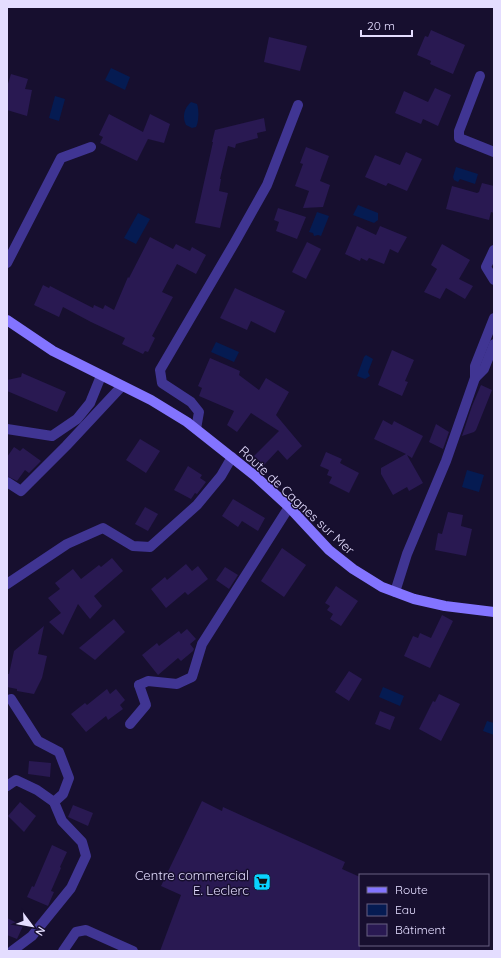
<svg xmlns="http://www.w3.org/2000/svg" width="501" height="958" font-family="Quicksand,sans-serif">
<rect width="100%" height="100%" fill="#170f2f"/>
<!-- water -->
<g fill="#051b52">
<path d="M111,68L130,77L125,90L105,80Z"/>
<path d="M55,96L65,99L59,121L49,118Z"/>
<path d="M191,102L197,104C199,109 199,122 196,127L192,128L186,125C182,117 184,108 191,102Z"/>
<path d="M456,167L478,174L475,184L460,179L458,182L454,180L453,177Z"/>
<path d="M358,205L378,213V220L374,223L353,215Z"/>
<path d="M317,212L329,216L321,236L318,235L314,236L313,233L309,232Z"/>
<path d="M138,213L150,219L136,244L124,238Z"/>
<path d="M216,342L239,352L234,362L211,352Z"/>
<path d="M366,355L373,359L368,372L370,376L365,379L357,376L364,357Z"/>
<path d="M467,470L484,475L479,492L462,487Z"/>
<path d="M383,687L404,696L400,706L379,697Z"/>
<path d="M487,721L494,723V735L483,731Z"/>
</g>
<!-- building -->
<g fill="#291952">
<path d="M431,30L465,45L453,74L430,64L431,61L417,55L425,36L428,37Z"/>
<path d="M269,37L307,46L300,71L264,62Z"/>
<path d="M11,74L28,79L25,89L32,90L27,116L7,110V87Z"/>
<path d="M435,88L451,95L438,126L423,119L421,124L395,113L404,91L428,102Z"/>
<path d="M109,114L143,132L150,114L170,124L164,143L148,139L137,161L100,143L103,137L99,135Z"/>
<path d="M264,118L266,131L257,133L258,138L236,144L235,148L228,146L220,179H221L219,191L228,193L220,228L195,223L213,142H212L215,130Z"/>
<path d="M306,147L329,156L320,181L330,185L323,207L303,208L309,191L295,186L303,164L300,163Z"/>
<path d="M406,152L422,159L407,191L388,183L386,186L365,177L375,155L400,165Z"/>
<path d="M482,183L494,186V213L491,212L489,220L446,209L452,186L477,193L479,192Z"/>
<path d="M278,208L306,217L297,239L276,231L279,222L274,220Z"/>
<path d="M357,226L376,235L380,226L407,237L398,253L390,249L384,264L369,258L367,261L361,258L360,261L345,254Z"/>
<path d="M150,237L173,249L176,244L190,251L192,247L206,255L196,274L177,264L162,292L173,297L152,336L155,338L148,352L145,351L143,354L122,344L125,338L91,322L63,307L59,317L34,305L43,285L49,288L50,286L93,308L94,305L103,309L105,305L114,310L128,277L129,278Z"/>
<path d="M307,242L321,249L306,279L292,272Z"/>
<path d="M442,244L470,260L459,279L473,286L465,299L446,288L440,299L424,292L437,269L431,265Z"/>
<path d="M235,288L285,311L275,333L251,321L247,330L220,318Z"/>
<path d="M392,350L414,360L405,381L408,382L402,396L378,385Z"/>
<path d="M210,358L240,371L239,375L259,390L266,378L289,392L276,415L302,446L287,460L278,450L264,465L254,456L279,431L251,413L237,432L227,425L234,411L199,396L202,388L198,386Z"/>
<path d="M22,373L66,392L57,412L7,391V380L21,377Z"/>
<path d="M481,385L492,390L476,430L474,432L462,436L472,406Z"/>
<path d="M383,420L392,425L394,421L423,436L412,458L407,455L423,483L409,491L407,487L393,495L381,474V468L406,454L374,439Z"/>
<path d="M436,424L449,432L443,449L429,442Z"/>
<path d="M140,439L160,451L146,473L126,460Z"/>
<path d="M14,447L20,451L23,448L41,461L29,473L25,470L17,481L7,476V457Z"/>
<path d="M326,452L342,459L340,463L359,473L349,493L329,483L332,477L327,475L329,470L320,466Z"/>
<path d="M188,466L202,475L200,478L206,482L197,494L195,493L191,499L174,490Z"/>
<path d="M233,499L265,518L258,531L242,521L238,527L222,516Z"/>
<path d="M145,507L158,514L148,531L135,524Z"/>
<path d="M448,512L463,515L461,526L472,529L466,556L435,550L438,533L442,534Z"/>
<path d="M282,548L306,565L284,597L261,581Z"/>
<path d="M112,558L123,571L94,596L102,606L90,619L78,604L63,635L49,622L61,613L48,598L60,589L55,583L73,569L81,579L99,565L101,567Z"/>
<path d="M186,564L192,571L198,566L208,579L188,595L185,592L166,608L151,589L165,577L167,580Z"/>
<path d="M225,567L238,575L229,589L216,580Z"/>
<path d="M336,586L358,601L341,626L330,619L333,614L327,610L330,606L325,603Z"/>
<path d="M442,615L453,621L430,668L404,656L413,636L418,638L420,633L431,638Z"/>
<path d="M114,619L125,632L95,660L79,648Z"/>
<path d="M44,626L38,654L47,656L42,678L34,694L17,691V689L7,687V674H9L14,651Z"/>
<path d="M187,629L196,639L190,644L194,649L193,651L181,661L178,658L158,675L142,655L157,643L159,646L179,631L181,634Z"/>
<path d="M349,671L362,679L349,701L335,692Z"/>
<path d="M107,689L110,694L116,689L125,700L120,705L123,709L108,720L106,716L86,732L71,714L85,703L87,705Z"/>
<path d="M439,694L460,704L441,741L419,729L433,701L435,702Z"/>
<path d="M380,711L395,717L390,730L375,724Z"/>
<path d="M29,761L51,763L50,777L28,774Z"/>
<path d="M202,801L222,811L223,807L345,862L342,869L360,877V951H160L181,895L161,886Z"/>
<path d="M20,802L36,816L24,832L8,816Z"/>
<path d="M73,805L93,813L88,826L68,817Z"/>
<path d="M52,845L67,852L60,867L61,868L51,891L54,892L48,906L27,897L32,886L34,887Z"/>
<path d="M7,918L23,926L17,939L7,935Z"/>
</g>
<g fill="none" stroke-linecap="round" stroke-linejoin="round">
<!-- service -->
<g stroke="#403593" stroke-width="10">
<path d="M480,76L459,131V138L494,152"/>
<path d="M494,250L486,267L494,280"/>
<path d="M7,263L61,158L91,147"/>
<path d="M475,378L484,369L494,344"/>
<path d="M7,429L52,436L77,419L90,403L101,376"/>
<path d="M196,429L199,412L191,402L162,383L160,370L235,242L267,185L298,105"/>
<path d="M7,482L21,491L66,446L122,386"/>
<path d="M395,592L407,554L446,461L475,378V366L494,318"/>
<path d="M130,724L146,705L139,685"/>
<path d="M63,951L76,932L86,930L133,951"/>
</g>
<!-- minor -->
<g stroke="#403593" stroke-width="10">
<path d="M7,584L67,544L103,528L133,546L150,547L197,505L221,476L232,457"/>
<path d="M139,685L148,681L177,684L192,677L202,644L289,507"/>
<path d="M7,786L16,780L37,790L54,802L63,794L69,778L59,752L38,741L11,699"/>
<path d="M12,951L32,936L71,888L86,856L82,842L62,821L54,802"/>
</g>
<!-- secondary -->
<path stroke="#8374ff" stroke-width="10" d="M7,320L53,351L151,400L187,422L254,475L289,507L329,550L353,569L382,587L414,599L445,606L494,612"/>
</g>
<!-- icons -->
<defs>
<symbol id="supermarket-square" viewBox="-11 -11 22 22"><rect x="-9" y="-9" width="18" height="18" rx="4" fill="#09d3ff" stroke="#170f2f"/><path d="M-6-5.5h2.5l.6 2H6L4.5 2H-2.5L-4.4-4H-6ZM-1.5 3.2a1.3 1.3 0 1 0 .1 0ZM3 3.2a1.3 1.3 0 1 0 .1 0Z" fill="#111"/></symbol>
</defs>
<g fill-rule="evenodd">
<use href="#supermarket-square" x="252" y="872" width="20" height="20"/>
</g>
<g text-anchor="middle" stroke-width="3" stroke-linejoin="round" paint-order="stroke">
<!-- street labels -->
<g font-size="13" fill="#e4ddff" stroke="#170f2f">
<text transform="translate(297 500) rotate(43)" y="5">Route de Cagnes sur Mer</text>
</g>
<!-- poi labels -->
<g font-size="13" fill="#e4ddff" stroke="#170f2f" text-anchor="end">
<text x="249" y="880">Centre commercial<tspan x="249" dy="15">E. Leclerc</tspan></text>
</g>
</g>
<!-- border -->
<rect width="501" height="958" fill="none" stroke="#e4ddff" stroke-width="16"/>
<!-- legend -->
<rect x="359" y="874" width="130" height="72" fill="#170f2f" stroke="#696182"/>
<rect x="367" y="887" width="20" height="6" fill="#8374ff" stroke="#696182"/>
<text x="395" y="894" font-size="12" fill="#e4ddff">Route</text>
<rect x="367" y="904" width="20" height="12" fill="#051b52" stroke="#696182"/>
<text x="395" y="914" font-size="12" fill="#e4ddff">Eau</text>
<rect x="367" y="924" width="20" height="12" fill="#291952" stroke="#696182"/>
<text x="395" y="934" font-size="12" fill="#e4ddff">Bâtiment</text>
<!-- north arrow -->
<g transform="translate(32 926) rotate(122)" stroke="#170f2f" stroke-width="3" paint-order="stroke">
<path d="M0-3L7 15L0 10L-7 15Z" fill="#e4ddff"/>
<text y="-6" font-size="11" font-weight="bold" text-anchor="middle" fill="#e4ddff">N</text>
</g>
<!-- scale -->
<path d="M361 30v6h51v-6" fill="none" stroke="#e4ddff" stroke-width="2"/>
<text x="367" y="30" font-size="12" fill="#e4ddff" stroke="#170f2f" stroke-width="3" paint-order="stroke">20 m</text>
</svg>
